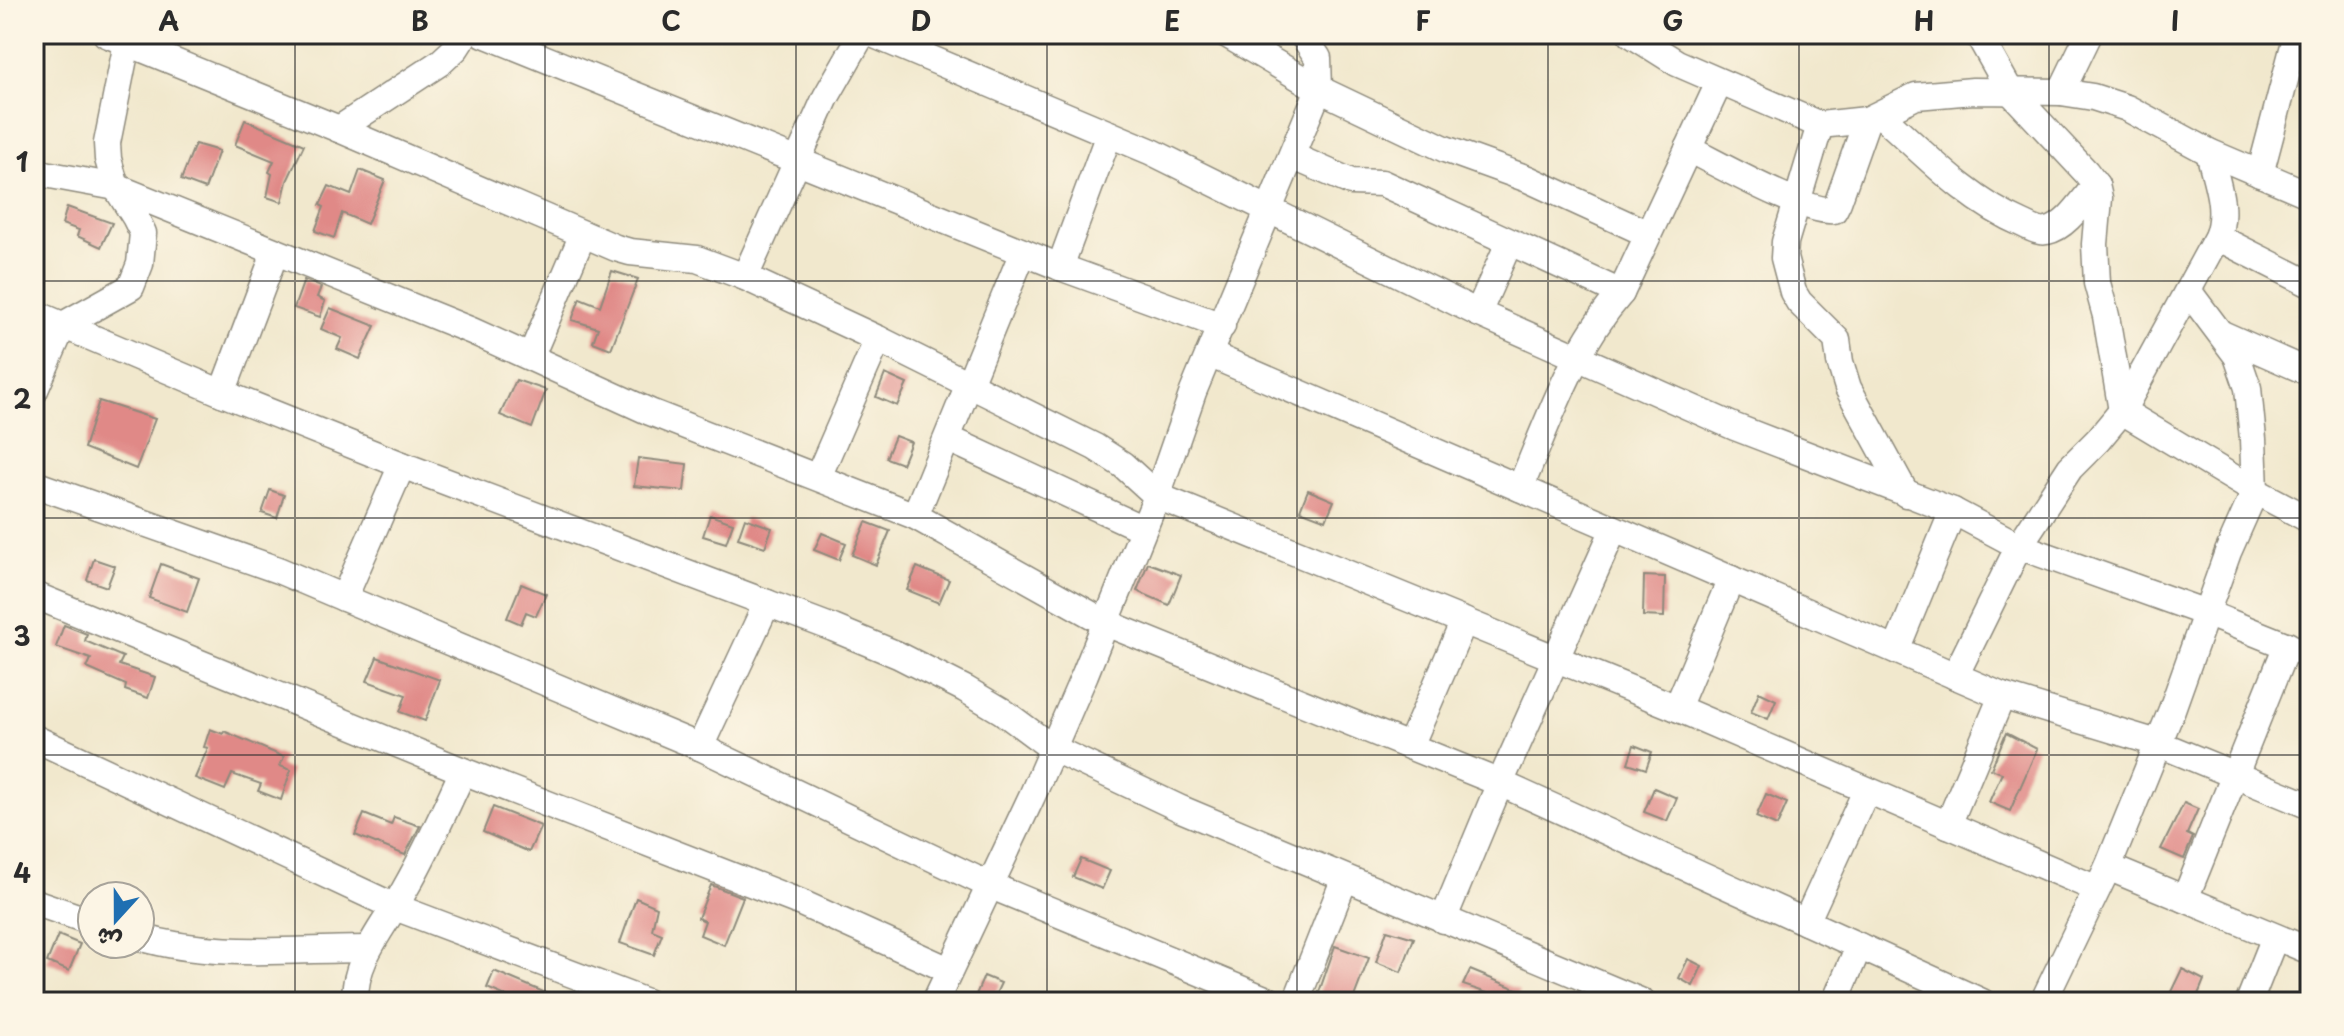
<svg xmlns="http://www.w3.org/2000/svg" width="2344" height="1036" font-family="'Playpen Sans','Playpen Sans Arabic',sans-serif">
<rect width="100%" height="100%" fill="#fcf5e5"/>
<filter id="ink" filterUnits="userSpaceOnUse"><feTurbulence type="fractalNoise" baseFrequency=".0125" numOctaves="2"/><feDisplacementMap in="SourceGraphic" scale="16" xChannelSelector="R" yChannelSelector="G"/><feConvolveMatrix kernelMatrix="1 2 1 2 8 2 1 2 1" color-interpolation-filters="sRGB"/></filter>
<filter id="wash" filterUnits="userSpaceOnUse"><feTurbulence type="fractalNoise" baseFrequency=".006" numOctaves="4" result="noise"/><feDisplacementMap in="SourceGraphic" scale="32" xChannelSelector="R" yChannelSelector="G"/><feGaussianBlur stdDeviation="1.8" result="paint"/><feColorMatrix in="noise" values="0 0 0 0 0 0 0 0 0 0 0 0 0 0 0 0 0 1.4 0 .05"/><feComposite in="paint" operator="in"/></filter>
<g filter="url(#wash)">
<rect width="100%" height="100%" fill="#f1e8cd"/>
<g id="blocks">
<!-- building -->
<g fill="#e08987">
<path d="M245,120L304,145L287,181L282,202L267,197L272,174L269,172L274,161L235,145Z"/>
<path d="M195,144L219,151L205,189L181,180Z"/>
<path d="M360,170L385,180L367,224L342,213L334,238L315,231L324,207L320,205L329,186L351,195Z"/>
<path d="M67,207L112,223L101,247L77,236L79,230L62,224Z"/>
<path d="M612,271L638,279L611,349L593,342L598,328L572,320L580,298L600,306Z"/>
<path d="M304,280L321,287L317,297L325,301L320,317L294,308Z"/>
<path d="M330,308L375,326L360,359L337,349L342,338L321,329Z"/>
<path d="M885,374L907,384L897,406L876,397Z"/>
<path d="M516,380L546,390L532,428L500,415Z"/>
<path d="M99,401L155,419L136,469L84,448Z"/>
<path d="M895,436L911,442L902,464L886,458Z"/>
<path d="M638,458L687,464L684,491L634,486Z"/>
<path d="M270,490L284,495L277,518L262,513Z"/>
<path d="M1308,490L1334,501L1326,520L1300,510Z"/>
<path d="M710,515L733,523L726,543L703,536Z"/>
<path d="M745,518L772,528L765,547L738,538Z"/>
<path d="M866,522L890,531L876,565L852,555Z"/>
<path d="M822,533L846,543L839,560L814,550Z"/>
<path d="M94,559L115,566L107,587L87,580Z"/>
<path d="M1148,563L1181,575L1169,605L1137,591Z"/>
<path d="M161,564L199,578L187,612L149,598Z"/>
<path d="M917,567L949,580L939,603L907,590Z"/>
<path d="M1644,576L1665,577L1664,617L1643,616Z"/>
<path d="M521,584L546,594L536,616L526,612L521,624L507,618Z"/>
<path d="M64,625L87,634L85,641L123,657L119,665L155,677L148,698L125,690L126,685L87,668L91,659L56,647Z"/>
<path d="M377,657L440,680L425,721L400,712L406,695L367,681Z"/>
<path d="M1759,692L1776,700L1768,719L1751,712Z"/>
<path d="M210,729L223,734L224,731L284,757L280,766L291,770L281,800L258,791L261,784L232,774L225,790L195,778L208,748L204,747Z"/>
<path d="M2006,733L2037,749L2010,811L1989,802L2002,773L1991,769Z"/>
<path d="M1634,745L1652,752L1646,769L1628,763Z"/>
<path d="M1654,788L1677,798L1667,821L1644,812Z"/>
<path d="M1766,794L1787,803L1777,826L1756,817Z"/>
<path d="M2184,803L2198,809L2187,834L2193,837L2184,859L2161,849Z"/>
<path d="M493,807L541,826L529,852L483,832Z"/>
<path d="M364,814L391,825L394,817L420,826L405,855L355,835Z"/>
<path d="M1081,859L1110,871L1102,889L1073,877Z"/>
<path d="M711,885L743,897L724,945L700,935L705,921L698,918Z"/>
<path d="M636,898L657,907L652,930L662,934L654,955L620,943Z"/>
<path d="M1387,930L1414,938L1401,972L1376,962Z"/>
<path d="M58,935L80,944L69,971L47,962Z"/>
<path d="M1335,946L1369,958L1352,1002H1327L1317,998Z"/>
<path d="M1688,959L1702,966L1693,986L1679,978Z"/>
<path d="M2182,969L2204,980L2195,1002H2166Z"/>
<path d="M1470,970L1519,990L1514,1002L1463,985Z"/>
<path d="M494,971L567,1002H520L487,988Z"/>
<path d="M984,976L1001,983L992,1002L975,997Z"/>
</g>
</g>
</g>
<g filter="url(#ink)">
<use href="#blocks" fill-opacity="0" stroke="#8e8a7c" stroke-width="2"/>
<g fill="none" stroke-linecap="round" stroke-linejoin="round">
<defs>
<g id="minor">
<path d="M106,34L339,129L616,248L630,252L697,259L745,277L878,339L1095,447L1123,465L1157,496L1677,708L2097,889"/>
<path d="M484,34L1060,267L1222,326"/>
<path d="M872,34L1152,152L1478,313L1735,427L1953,511L2019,546L2206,613L2310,655"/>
<path d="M1226,34L1319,89L1445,149L1528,179L1648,234"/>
<path d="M1631,34L1677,63L1820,125L1867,120L1916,96L1973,91L2061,92L2093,97L2127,108L2209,152L2310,195"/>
<path d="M1978,34L2010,91L2086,172L2096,185L2099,198L2095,244L2097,283L2106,316L2122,411L2255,491L2310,520"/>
<path d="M2061,92L2089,34"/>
<path d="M1881,115C1926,155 1967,200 2023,224C2030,227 2039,233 2047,231C2067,227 2083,200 2096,185"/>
<path d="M1820,125L1785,242L1784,258L1793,292L1799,302L1837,340L1840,362L1848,388L1906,494"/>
<path d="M339,129L441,62L456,48L465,34"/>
<path d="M1688,149C1717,163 1806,214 1834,210L1838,202L1867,120"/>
<path d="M1292,156L1351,182L1382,183L1621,293"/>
<path d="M34,172L116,187L472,331L650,412L915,516L1106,623L1500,783L1982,1002"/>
<path d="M2260,174L2297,34"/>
<path d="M2217,237L2310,284"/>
<path d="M1060,267L1109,134"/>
<path d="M745,277L826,97L862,34"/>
<path d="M34,313L222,393L402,465L833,628L898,655L965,689L1002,711L1052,748L1181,809L1642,1002"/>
<path d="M1478,313L1509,243"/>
<path d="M2222,334L2310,373"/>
<path d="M1209,354L2002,696L2157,743L2310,806"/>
<path d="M531,356L583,234"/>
<path d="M34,392L63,325L131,287L140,264L143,233L135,217L116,187L108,159L107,143L127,43"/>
<path d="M222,393L275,253"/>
<path d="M949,439L1143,529"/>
<path d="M818,477L878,339"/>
<path d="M34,484L278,570L344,598L700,747L989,885L1272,1002"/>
<path d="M1520,488C1549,420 1572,349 1621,293L1719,83"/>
<path d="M915,516L1023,252"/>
<path d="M34,595L463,771L799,902L949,970"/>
<path d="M344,598L402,465"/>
<path d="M1896,650L1953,511"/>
<path d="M1955,676L2019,546L2070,468L2098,440L2122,411L2217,237C2228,209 2216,181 2209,152"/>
<path d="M1677,708L1731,579"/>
<path d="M34,738L395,907L646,1002"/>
<path d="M1410,746L1464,621"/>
<path d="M700,747L767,603"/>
<path d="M1948,825L2002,696"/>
<path d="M2108,867L2310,951"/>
<path d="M2185,899L2287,645"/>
<path d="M34,902L92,922"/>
<path d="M1443,920L1500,783L1614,529"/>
<path d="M1806,922L1866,791"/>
<path d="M140,937C213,959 292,949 368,949"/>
<path d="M355,1002C353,959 386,925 405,889C427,851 445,810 463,771"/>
<path d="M935,1002L1032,796L1085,674L1157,496L1193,392L1319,89L1318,58L1302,34"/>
<path d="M1296,1002L1344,880"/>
<path d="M1835,1002L1859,946"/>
<path d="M2043,1002L2108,867L2171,712L2228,552L2255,491L2253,439L2248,388L2237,356L2189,292"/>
<path d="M2249,1002L2275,937"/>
</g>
</defs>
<!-- minor casing -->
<use href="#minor" stroke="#8e8a7c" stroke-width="29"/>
<!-- minor -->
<use href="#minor" stroke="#fff" stroke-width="26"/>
</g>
</g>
<!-- grid -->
<path fill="none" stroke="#2b2b2b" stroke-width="2" stroke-opacity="0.55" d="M295,34V1002M545,34V1002M796,34V1002M1047,34V1002M1297,34V1002M1548,34V1002M1799,34V1002M2049,34V1002M34,281H2310M34,518H2310M34,755H2310"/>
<!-- margin -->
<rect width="2344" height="1036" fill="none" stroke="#fcf5e5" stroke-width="88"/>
<!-- north arrow -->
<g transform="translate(116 920) rotate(201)"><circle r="38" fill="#fcf5e5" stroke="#a8a49b" stroke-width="2"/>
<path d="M0-6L14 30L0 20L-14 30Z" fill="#1f6fb2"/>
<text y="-12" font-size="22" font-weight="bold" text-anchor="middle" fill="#2b2b2b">ش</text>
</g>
<rect x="44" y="44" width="2256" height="948" fill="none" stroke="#2b2b2b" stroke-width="3"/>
<g font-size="26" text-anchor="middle" font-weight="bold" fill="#2b2b2b">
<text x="169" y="31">A</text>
<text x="420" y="31">B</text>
<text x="671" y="31">C</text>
<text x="921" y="31">D</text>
<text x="1172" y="31">E</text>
<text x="1423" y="31">F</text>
<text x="1673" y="31">G</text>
<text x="1924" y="31">H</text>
<text x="2175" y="31">I</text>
<text x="22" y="172">1</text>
<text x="22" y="409">2</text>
<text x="22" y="646">3</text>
<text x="22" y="883">4</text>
</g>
</svg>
